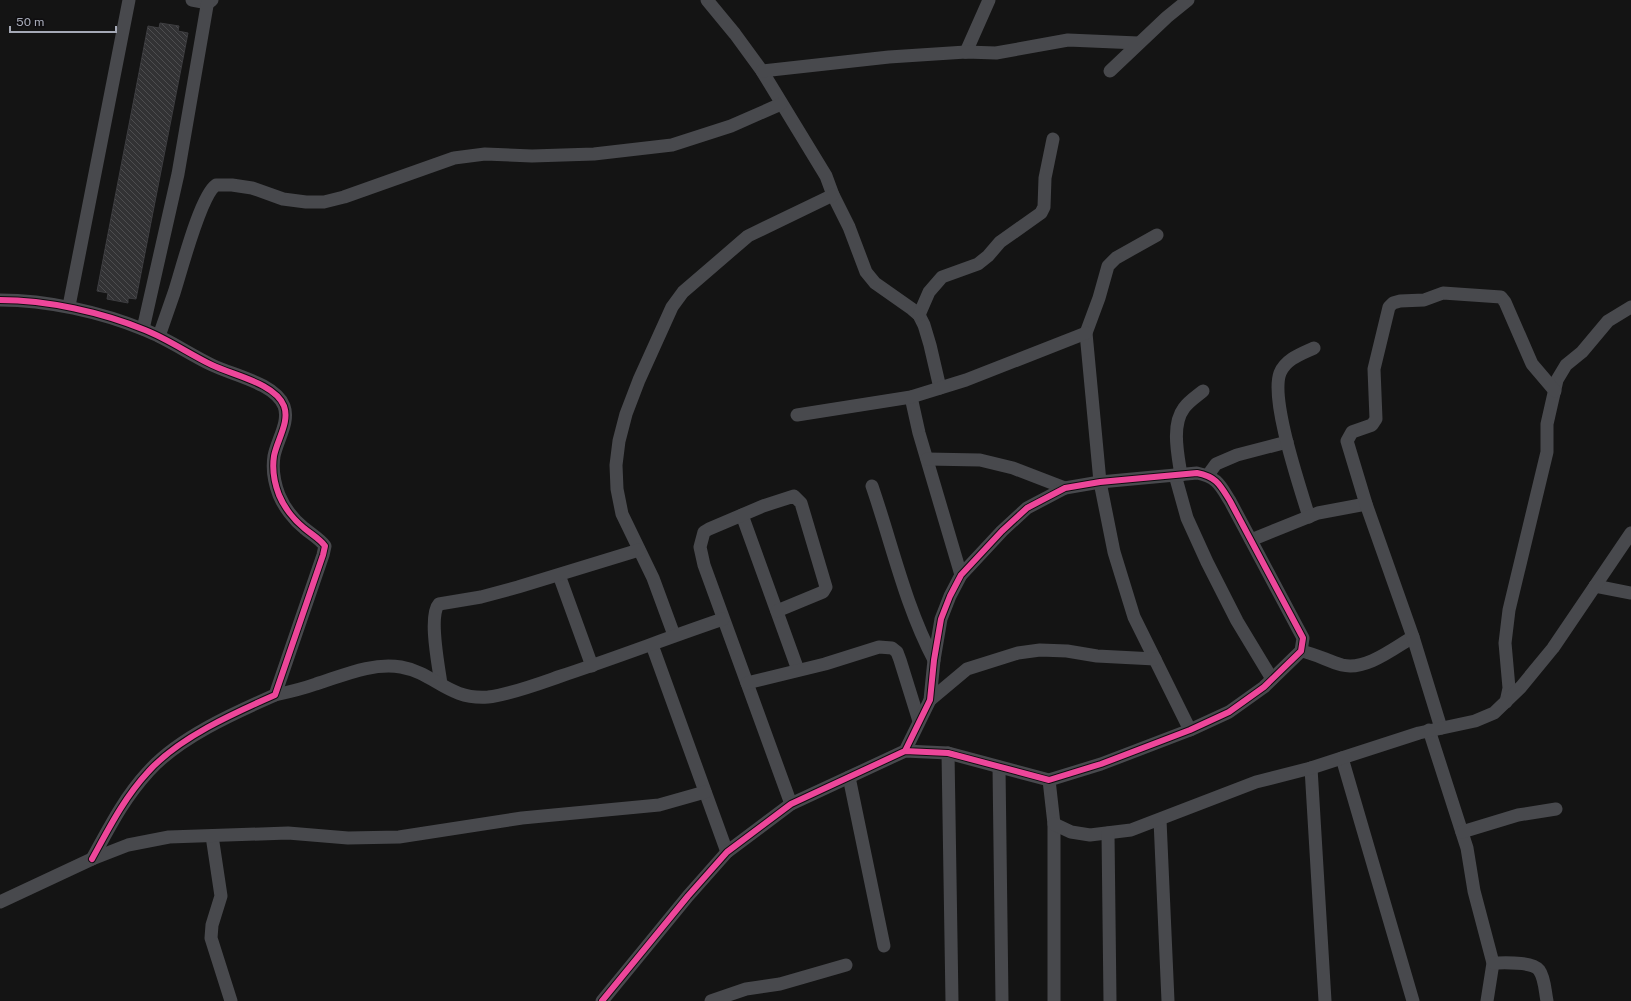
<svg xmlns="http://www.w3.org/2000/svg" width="1631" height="1001" font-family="'Public Sans',sans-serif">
<defs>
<pattern id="building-back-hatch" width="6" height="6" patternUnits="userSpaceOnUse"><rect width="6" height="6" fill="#323234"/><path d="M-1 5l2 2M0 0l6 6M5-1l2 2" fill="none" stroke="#4d4d4f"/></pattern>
</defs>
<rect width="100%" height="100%" fill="#141414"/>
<!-- building -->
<path fill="url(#building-back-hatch)" stroke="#3d3d40" d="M160,23L179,26L178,31L188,33L136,299L128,298V303L107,299L108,293L97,291L148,26L159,28Z"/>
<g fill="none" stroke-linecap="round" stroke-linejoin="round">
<!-- minor -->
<g stroke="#48494d" stroke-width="13">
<path d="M192,0L208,3L212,0"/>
<path d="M707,0L735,34L762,71L826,176L833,195L849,227L866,272L875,283L912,309L919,315L924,325L930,345L940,388"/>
<path d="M966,52L989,0"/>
<path d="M762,71L889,57L966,52L996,53L1068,40L1138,43"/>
<path d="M1110,71L1167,17L1188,0"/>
<path d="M1157,235L1116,258L1108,266L1099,298L1086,333L1100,482L1114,552L1134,617L1190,730"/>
<path d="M0,300C47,300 101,312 145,330C168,339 189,354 212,365C232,375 275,383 284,406C290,422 277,440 274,456C272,469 274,482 279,495C284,507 294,520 304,528C311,534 320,539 325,546L323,555L275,695C234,713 178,738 148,772C124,798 109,828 92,859"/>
<path d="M69,306L129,0"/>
<path d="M919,315L929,292L942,277L978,264L988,256L1000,242L1041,213L1044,207L1045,178L1053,139"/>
<path d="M143,329L178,174L208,0"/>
<path d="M159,336C164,322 169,307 174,293C181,272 200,196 216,185H232L252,188L283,199L306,202H324L344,197L454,158L485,154L532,156L594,154L672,145L731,126L781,104"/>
<path d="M911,397L919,433L961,575"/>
<path d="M797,415L911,397L966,380L1086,333"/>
<path d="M927,459L980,460L1013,468L1065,488"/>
<path d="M1175,475L1187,518L1207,562L1237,621L1272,679"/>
<path d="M1181,475C1178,455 1171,425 1184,408C1189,401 1197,396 1203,391"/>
<path d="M1208,475L1216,464L1237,455L1287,442"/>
<path d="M872,486C892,544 905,605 934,660"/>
<path d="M742,515L798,670"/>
<path d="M1309,517C1300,487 1270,400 1280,373C1286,359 1301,354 1314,348"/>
<path d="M1251,540L1318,513L1366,504"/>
<path d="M559,575L592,666"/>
<path d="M1595,586L1631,593"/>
<path d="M777,611L823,592L826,587L801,503L794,496L763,506L709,529L704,532L700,547L704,565L791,804"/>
<path d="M674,635L653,578L622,514L617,489L616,465L619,441L626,414L639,380L672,307L683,292L748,236L833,195"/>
<path d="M652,645L727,852"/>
<path d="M1301,651C1316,654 1328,661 1342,665C1366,671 1394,648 1413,637"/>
<path d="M747,683L825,664L879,647L892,648L897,652L900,660L919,721"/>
<path d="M441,684C439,668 428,616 439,604L481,597L518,587L639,550"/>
<path d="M275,695C289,692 302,689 316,684C342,676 372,662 401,667C435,673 448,700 488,697C508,695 538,684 558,677C613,659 667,638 723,619"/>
<path d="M930,700L967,669L1018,653L1040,650L1067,651L1097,656L1155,659"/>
<path d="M1506,702L1509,688L1505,643L1509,610L1547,452V424L1557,380L1566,365L1582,352L1608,321L1631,307"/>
<path d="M1441,728L1413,637L1366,504L1347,441L1352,432L1372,425L1376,419L1374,369L1389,307L1393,303L1400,301L1424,300L1443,293L1501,297L1505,302L1532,364L1555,391"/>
<path d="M1429,730L1467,848L1474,891L1493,963L1487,1001"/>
<path d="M948,753L952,1001"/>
<path d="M1342,758L1413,1001"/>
<path d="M999,767L1002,1001"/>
<path d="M1311,768L1325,1001"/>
<path d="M849,777L884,946"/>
<path d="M1049,780L1054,824V1001"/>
<path d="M1160,820L1168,1001"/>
<path d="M1054,824L1071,832L1090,835L1131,830L1256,782L1311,768L1419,733L1475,721L1494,713L1521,687L1553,648L1631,533"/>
<path d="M1462,832L1518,815L1556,809"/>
<path d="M1108,833L1110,1001"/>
<path d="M212,836L221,896L212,925L211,938L231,1001"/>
<path d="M0,902L92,859L128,845L169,837L288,833L348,838L399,837L522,818L659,805L705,792"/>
<path d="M1493,963C1504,963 1531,961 1539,970C1545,978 1545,992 1547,1001"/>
<path d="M602,1001L688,896L727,852L791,804L905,751L948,753L1049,780L1101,764L1190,730L1229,712L1264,687L1301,651L1303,638L1230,501C1220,485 1217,477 1197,473L1100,482L1065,488L1027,508L1002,531L961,575L950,596L941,619L934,660L930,700L905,751"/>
<path d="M711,1001L746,989L780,984L846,965"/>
</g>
<defs>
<g id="cycleway">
<path d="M0,300C47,300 101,312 145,330C168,339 189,354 212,365C232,375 275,383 284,406C290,422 277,440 274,456C272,469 274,482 279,495C284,507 294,520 304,528C311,534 320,539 325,546L323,555L275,695C234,713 178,738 148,772C124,798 109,828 92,859"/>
<path d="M602,1001L688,896L727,852L791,804L905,751L948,753L1049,780L1101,764L1190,730L1229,712L1264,687L1301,651L1303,638L1230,501C1220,485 1217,477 1197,473L1100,482L1065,488L1027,508L1002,531L961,575L950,596L941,619L934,660L930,700L905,751"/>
</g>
</defs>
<!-- cycleway casing -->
<use href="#cycleway" stroke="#0f0e10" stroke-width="8"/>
<!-- cycleway -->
<use href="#cycleway" stroke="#ed469a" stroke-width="6"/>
</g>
<!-- scale -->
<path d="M10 26v6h106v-6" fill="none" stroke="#a5a9b6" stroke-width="2"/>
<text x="16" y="26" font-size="12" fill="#a5a9b6" stroke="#0f0e10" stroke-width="3" paint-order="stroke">50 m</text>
</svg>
